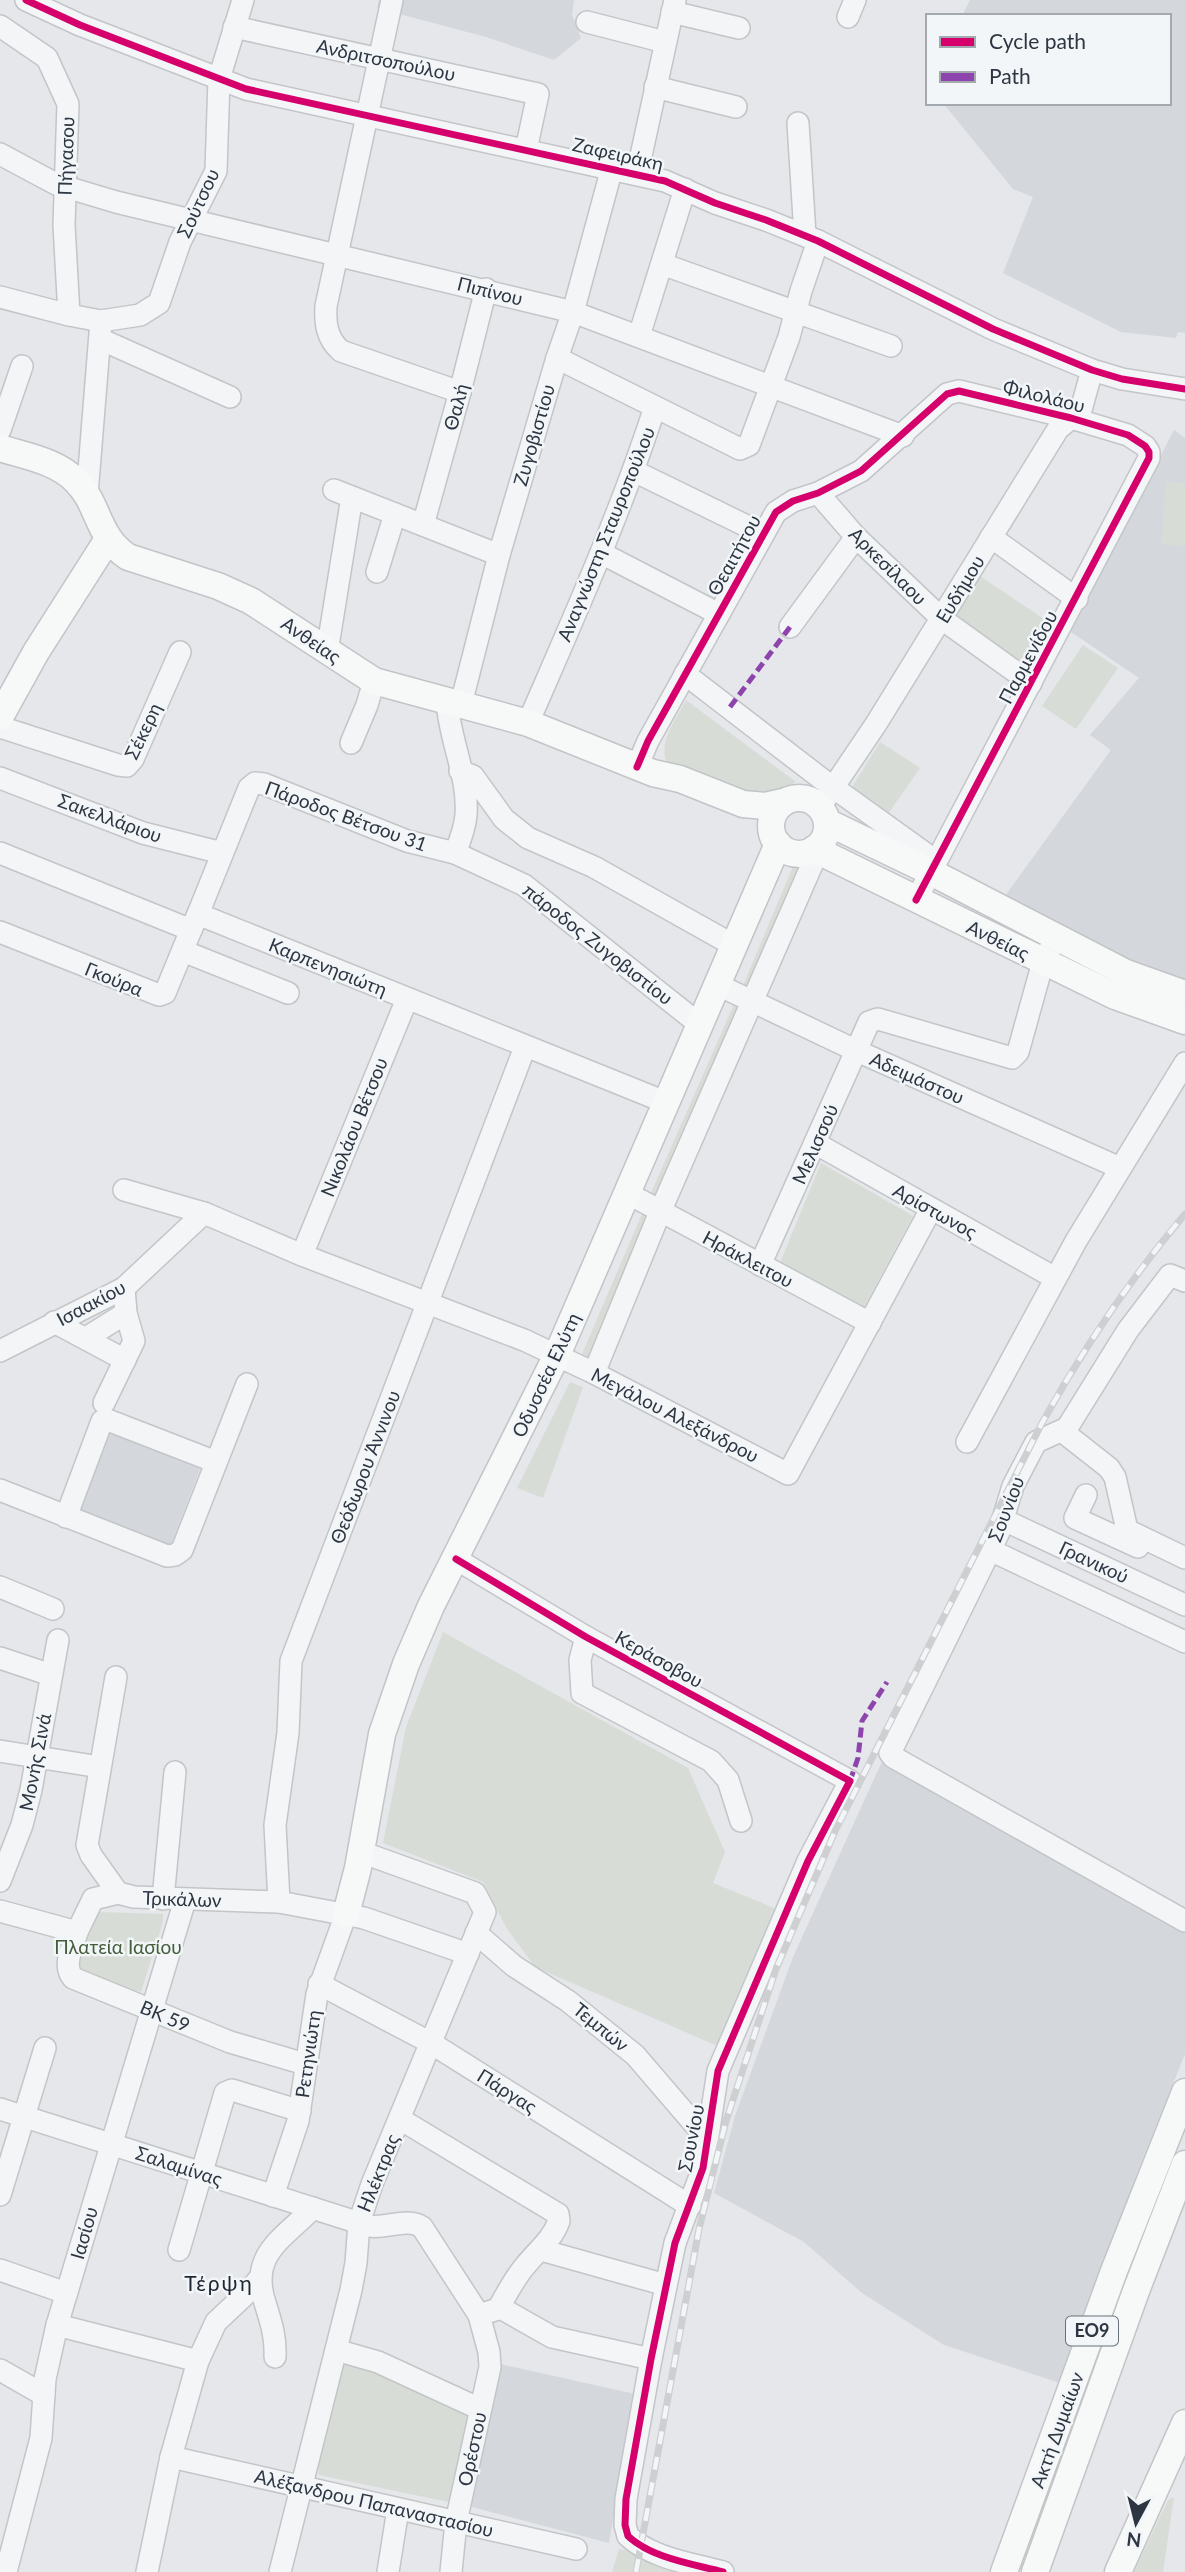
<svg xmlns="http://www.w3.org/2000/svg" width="1185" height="2572" font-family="Lato,sans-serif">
<rect width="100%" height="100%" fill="#e5e7ea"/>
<!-- built -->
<g fill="#d4d7dc">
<path d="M379,0H574L572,15L581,38L554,60L486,37L377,8Z"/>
<path d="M970,0H1185V333L1178,332L1176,338L1121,332L1003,273L1033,197L1013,189L943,103H1169V16H962Z"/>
<path d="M1174,430L1185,438V979L1169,980L1002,900L1111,750L1090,735L1139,678L1071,632Z"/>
<path d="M109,1432L200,1469L169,1550L76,1513Z"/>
<path d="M884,1757L1185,1930V2054L1141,2163L1060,2383L944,2345L862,2293L804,2242L714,2193L735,2116L793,1957Z"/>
<path d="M500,2364L635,2394L609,2543L468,2506Z"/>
</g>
<!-- green -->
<g fill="#d7ddd6">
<path d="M1166,482L1185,483V546L1161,544Z"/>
<path d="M971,570L1060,630L1031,683L942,619Z"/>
<path d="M1083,645L1118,668L1076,729L1042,706Z"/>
<path d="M686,700L796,782L768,796L747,797L666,761C659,740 677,718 686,700Z"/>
<path d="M880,742L920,768L888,814L851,789Z"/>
<path d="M794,864L804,866L750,992L742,988Z"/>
<path d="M735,1002L744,1006L660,1197L651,1193Z"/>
<path d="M821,1163L913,1216L864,1307L780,1263Z"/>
<path d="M642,1214L650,1218L592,1358L582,1354Z"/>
<path d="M570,1382L583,1387L543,1498L517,1488Z"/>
<path d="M443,1632L688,1768L725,1852L713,1883L779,1910L720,2047L535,1967L507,1929L483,1882L383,1843L406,1727Z"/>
<path d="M97,1912L163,1914V1922L141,1992L76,1970V1959Z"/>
<path d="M349,2364L380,2371L472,2413L453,2503L319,2475L318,2456L341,2367Z"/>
<path d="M1174,2497L1163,2572H1134L1168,2500Z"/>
<path d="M619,2549L653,2555L707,2572H612Z"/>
</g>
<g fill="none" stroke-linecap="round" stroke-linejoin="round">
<defs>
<g id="minor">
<path d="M26,0L80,25L246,89L665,181L715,203L766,220L818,241L993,329L1092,370L1122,379L1185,389"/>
<path d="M392,0L326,306C325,324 327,339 341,351L460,392"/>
<path d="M672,12L739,28"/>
<path d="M848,17L855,0"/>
<path d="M587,22L665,42"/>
<path d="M0,26L47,58L68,104L64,225L69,315"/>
<path d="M234,27L538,94L526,150"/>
<path d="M655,87L736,107"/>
<path d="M798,123L805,235"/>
<path d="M0,154L56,184L116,202L573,312L903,436"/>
<path d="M637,174L675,0"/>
<path d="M662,264L891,346"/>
<path d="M0,297L69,315L101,321L140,315L159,303L180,242L216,171L219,79L243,0"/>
<path d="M639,336L685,189"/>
<path d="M100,339L230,397"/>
<path d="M557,358L740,449L749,445L789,337L801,291L818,241"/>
<path d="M0,430L22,366"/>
<path d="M634,471L763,534"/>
<path d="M334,490L499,555"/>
<path d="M818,493L856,537L942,619L1031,683"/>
<path d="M87,495L101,321"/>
<path d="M423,525L460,392L486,289"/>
<path d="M991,537L1077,599"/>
<path d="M601,553L719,614"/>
<path d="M377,572L395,514"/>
<path d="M790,627L856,537"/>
<path d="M327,652L352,497"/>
<path d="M685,674L823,780L926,854L931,872"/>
<path d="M447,701C449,739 469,777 466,815C465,828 460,841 455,853"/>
<path d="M461,704L499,555L557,358L573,312L612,168"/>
<path d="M528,723C573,619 620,515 655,407"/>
<path d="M0,727L118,765L127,766L133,759L180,652"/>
<path d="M351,743L367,705L374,681"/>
<path d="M637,767L648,741L776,512L793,501L818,493L861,471L947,394L959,391L1071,418L1128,435L1145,446L1149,452V458L916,900"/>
<path d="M460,771L473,776L504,819L528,838L594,867L733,945"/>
<path d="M0,778L143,833L222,853"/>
<path d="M820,807L876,724L1058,429L1081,410L1092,370"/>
<path d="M0,853L191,930L198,914L665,1102"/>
<path d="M198,914L249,788L255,783L264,784L407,841L455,853L524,885L699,1024"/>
<path d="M0,932L159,995L165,993L191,930"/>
<path d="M183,951L288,993"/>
<path d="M716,984L857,1051L1120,1168"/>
<path d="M815,1143L1055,1278"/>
<path d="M124,1190L204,1213L302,1255L524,1340L594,1373L788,1474L931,1209"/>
<path d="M627,1193L870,1323"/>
<path d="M302,1255L407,999"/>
<path d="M760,1265L869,1022L878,1019L1012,1058L1018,1052L1043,962L1050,949"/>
<path d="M1185,1281L1170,1275L1128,1330L1067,1428L1036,1442L1013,1486L999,1532L890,1753L893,1757L1185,1921"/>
<path d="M54,1322L125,1360"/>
<path d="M86,1338L126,1313"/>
<path d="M0,1351L124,1288L204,1213"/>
<path d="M594,1373L660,1212L818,851"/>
<path d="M104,1403L134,1341L126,1313L124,1288"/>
<path d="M1064,1431L1067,1435L1109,1468L1115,1477L1127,1530L1185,1558"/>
<path d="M967,1442L1076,1241L1185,1063"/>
<path d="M0,1490L167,1556L175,1555L182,1550L247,1384"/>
<path d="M1086,1495L1075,1518L1138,1547"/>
<path d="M66,1517L102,1421L105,1419L216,1462"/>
<path d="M1004,1520L1185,1605"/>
<path d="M990,1550L1185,1642"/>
<path d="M456,1559L586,1637L850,1781L808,1861L718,2071L703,2168L675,2243L651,2359L626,2499L625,2525L628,2536C651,2558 693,2564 723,2572"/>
<path d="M0,1587L53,1609"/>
<path d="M586,1637L580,1660L582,1693L711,1761L728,1780L741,1821"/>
<path d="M0,1658L51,1675"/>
<path d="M116,1677L87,1845L91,1855L118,1893L134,1897L279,1902L364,1918L468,1954"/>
<path d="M0,1751L100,1767"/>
<path d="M0,1881L22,1825L31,1790L58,1640"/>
<path d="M163,1899L175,1772"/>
<path d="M279,1902L275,1825L288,1733L291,1661L525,1047"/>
<path d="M0,1911L77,1932L93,1899L118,1893"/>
<path d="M77,1932C73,1947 62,1965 73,1978L230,2042L305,2064"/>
<path d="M476,1933L514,1966L568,2001L635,2055L708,2140"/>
<path d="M319,1984L431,2043L690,2206"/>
<path d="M0,2109L369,2226C387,2229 407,2217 422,2227L479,2315L498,2309C506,2295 514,2279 525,2266C538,2250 552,2240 559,2221L558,2214L400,2119"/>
<path d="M0,2195L45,2048"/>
<path d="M273,2196L298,2121L317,1994L346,1914"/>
<path d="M179,2250L225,2093L232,2090L300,2111"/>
<path d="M541,2250L666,2285"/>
<path d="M0,2270L66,2293"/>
<path d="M499,2307L552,2337L651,2359"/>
<path d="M57,2325L198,2361"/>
<path d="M336,2350L378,2362L480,2409"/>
<path d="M275,2357C276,2337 271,2322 265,2303C249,2254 283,2239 313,2208"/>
<path d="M0,2370L44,2395"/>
<path d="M171,2457L576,2549"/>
<path d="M6,2572L41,2438L45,2379L57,2325L185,1900"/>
<path d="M147,2572L171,2457L198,2361L216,2322L248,2292L259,2279"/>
<path d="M280,2572L351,2290L356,2263L359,2223L372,2184L485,1912L475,1893L361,1852"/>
<path d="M388,2572L398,2509"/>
<path d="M451,2572L456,2522L490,2367L489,2352L479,2315"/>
</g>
<g id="major">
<path d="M0,448C25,456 57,461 76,481C100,505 96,536 128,557L218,586L251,601L374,681L528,723L653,773L680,779L743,804L765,806L783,802"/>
<path d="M0,717L36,652L108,539"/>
<circle cx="799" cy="826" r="28"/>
<path d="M827,822L931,872L1126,973L1185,994"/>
<path d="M814,849L1115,996L1185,1021"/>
<path d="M346,1914L358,1868L382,1734L406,1664L431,1606L557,1355L778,844"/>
<path d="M1004,2572L1114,2271L1185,2092"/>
<path d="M1035,2572L1136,2291L1185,2164"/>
<path d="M1118,2572L1185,2423"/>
</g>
</defs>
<!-- minor casing -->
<use href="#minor" stroke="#c3c5c8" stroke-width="24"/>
<!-- major casing -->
<use href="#major" stroke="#c2c4c7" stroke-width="29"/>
<!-- minor -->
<use href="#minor" stroke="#f4f5f6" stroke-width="21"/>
<!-- major -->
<use href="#major" stroke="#f7f8f8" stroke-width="26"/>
<defs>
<path id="rail" d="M636,2572L699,2229L726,2121L776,1969L836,1829L1042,1423C1083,1349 1130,1279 1185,1214"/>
</defs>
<!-- rail casing -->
<use href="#rail" stroke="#cdcfd1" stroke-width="7"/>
<!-- rail -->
<use href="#rail" stroke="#f3f6f8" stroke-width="4.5" stroke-dasharray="13" stroke-linecap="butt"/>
<!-- quiet -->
<g stroke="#8e44ad" stroke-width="5" stroke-dasharray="10 5" stroke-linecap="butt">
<path d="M730,707L790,627"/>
<path d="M850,1781L858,1758L862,1721L887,1682"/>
</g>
<defs>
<g id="cycleway">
<path d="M26,0L80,25L246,89L665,181L715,203L766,220L818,241L993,329L1092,370L1122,379L1185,389"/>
<path d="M637,767L648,741L776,512L793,501L818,493L861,471L947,394L959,391L1071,418L1128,435L1145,446L1149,452V458L916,900"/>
<path d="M456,1559L586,1637L850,1781L808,1861L718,2071L703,2168L675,2243L651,2359L626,2499L625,2525L628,2536C651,2558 693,2564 723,2572"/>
</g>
</defs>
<!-- cycleway casing -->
<use href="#cycleway" stroke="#f3f6f8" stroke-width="11"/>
<!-- cycleway -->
<use href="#cycleway" stroke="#d6006c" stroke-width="7"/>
</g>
<g text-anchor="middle" stroke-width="5" stroke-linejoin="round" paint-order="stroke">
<!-- shield labels -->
<rect fill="#f3f6f8" stroke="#687079" stroke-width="2" x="1066" y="2316.5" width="52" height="29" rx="5"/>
<g font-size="18" font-weight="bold" fill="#2d3642">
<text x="1092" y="2337">ΕΟ9</text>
</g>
<!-- street labels -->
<g font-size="19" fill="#2d3642" stroke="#f3f6f8">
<text transform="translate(386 60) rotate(12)" y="7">Ανδριτσοπούλου</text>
<text transform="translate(618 154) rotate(13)" y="7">Ζαφειράκη</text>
<text transform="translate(66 156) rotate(-88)" y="7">Πήγασου</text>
<text transform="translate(198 203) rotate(-65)" y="7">Σούτσου</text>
<text transform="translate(490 291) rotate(14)" y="7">Πιπίνου</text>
<text transform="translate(1044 396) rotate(14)" y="7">Φιλολάου</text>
<text transform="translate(456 407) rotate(-75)" y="7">Θαλή</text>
<text transform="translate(534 435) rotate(-74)" y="7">Ζυγοβιστίου</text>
<text transform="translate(606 534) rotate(-68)" y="7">Αναγνώστη Σταυροπούλου</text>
<text transform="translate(734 555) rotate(-61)" y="7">Θεαιτήτου</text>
<text transform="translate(888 566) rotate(45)" y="7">Αρκεσίλαου</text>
<text transform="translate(960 589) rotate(-59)" y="7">Ευδήμου</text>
<text transform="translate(311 640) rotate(34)" y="7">Ανθείας</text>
<text transform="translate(1028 657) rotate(-62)" y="7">Παρμενίδου</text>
<text transform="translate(143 731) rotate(-64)" y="7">Σέκερη</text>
<text transform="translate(346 816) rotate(20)" y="7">Πάροδος Βέτσου 31</text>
<text transform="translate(110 818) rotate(20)" y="7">Σακελλάριου</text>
<text transform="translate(998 940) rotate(26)" y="7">Ανθείας</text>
<text transform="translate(598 944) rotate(38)" y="7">πάροδος Ζυγοβιστίου</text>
<text transform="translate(328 967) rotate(22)" y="7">Καρπενησιώτη</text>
<text transform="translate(114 979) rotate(22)" y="7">Γκούρα</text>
<text transform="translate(917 1078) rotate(24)" y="7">Αδειμάστου</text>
<text transform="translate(354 1127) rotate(-68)" y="7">Νικολάου Βέτσου</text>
<text transform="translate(815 1144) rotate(-66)" y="7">Μελισσού</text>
<text transform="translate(935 1211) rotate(29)" y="7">Αρίστωνος</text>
<text transform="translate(748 1259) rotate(28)" y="7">Ηράκλειτου</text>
<text transform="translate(91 1303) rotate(-28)" y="7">Ισαακίου</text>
<text transform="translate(546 1375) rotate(-65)" y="7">Οδυσσέα Ελύτη</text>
<text transform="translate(675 1415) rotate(27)" y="7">Μεγάλου Αλεξάνδρου</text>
<text transform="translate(365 1467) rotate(-69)" y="7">Θεόδωρου Άννινου</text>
<text transform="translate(1006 1509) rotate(-69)" y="7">Σουνίου</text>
<text transform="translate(1094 1562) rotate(25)" y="7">Γρανικού</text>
<text transform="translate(659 1659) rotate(29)" y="7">Κεράσοβου</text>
<text transform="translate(35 1762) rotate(-79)" y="7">Μονής Σινά</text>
<text transform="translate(182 1899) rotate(2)" y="7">Τρικάλων</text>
<text transform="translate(165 2016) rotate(23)" y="7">BK 59</text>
<text transform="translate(601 2027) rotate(39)" y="7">Τεμπών</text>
<text transform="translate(308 2054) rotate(-82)" y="7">Ρετηνιώτη</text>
<text transform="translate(507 2091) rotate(32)" y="7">Πάργας</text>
<text transform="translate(691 2138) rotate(-79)" y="7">Σουνίου</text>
<text transform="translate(179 2166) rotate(18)" y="7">Σαλαμίνας</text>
<text transform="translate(378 2173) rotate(-68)" y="7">Ηλέκτρας</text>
<text transform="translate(84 2233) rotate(-74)" y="7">Ιασίου</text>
<text transform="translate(1057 2430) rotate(-70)" y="7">Ακτή Δυμαίων</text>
<text transform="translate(472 2449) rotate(-78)" y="7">Ορέστου</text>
<text transform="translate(374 2503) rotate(13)" y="7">Αλέξανδρου Παπαναστασίου</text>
</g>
<!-- park labels -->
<g font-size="19" fill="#445d3b" stroke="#f3f6f8">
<text x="118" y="1954">Πλατεία Ιασίου</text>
</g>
<!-- neighbourhood labels -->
<g font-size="21" letter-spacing="2" fill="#1f2733" stroke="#f3f6f8">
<text x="219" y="2291">Τέρψη</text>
</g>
</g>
<!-- legend -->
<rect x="926" y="14" width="245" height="91" fill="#f3f6f8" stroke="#a4a9af" stroke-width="2"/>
<rect x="940" y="37" width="35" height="10" fill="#d6006c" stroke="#a4a9af" stroke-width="2"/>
<text x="989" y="49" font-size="21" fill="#2d3642">Cycle path</text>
<rect x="940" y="72" width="35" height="10" fill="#8e44ad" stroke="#a4a9af" stroke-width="2"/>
<text x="989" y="84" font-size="21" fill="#2d3642">Path</text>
<!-- north arrow -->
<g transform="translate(1136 2523) rotate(187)" stroke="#f3f6f8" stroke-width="5" paint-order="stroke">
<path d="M0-5L12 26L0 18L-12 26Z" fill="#2d3642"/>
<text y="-10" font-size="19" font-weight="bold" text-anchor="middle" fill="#2d3642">N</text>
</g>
</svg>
